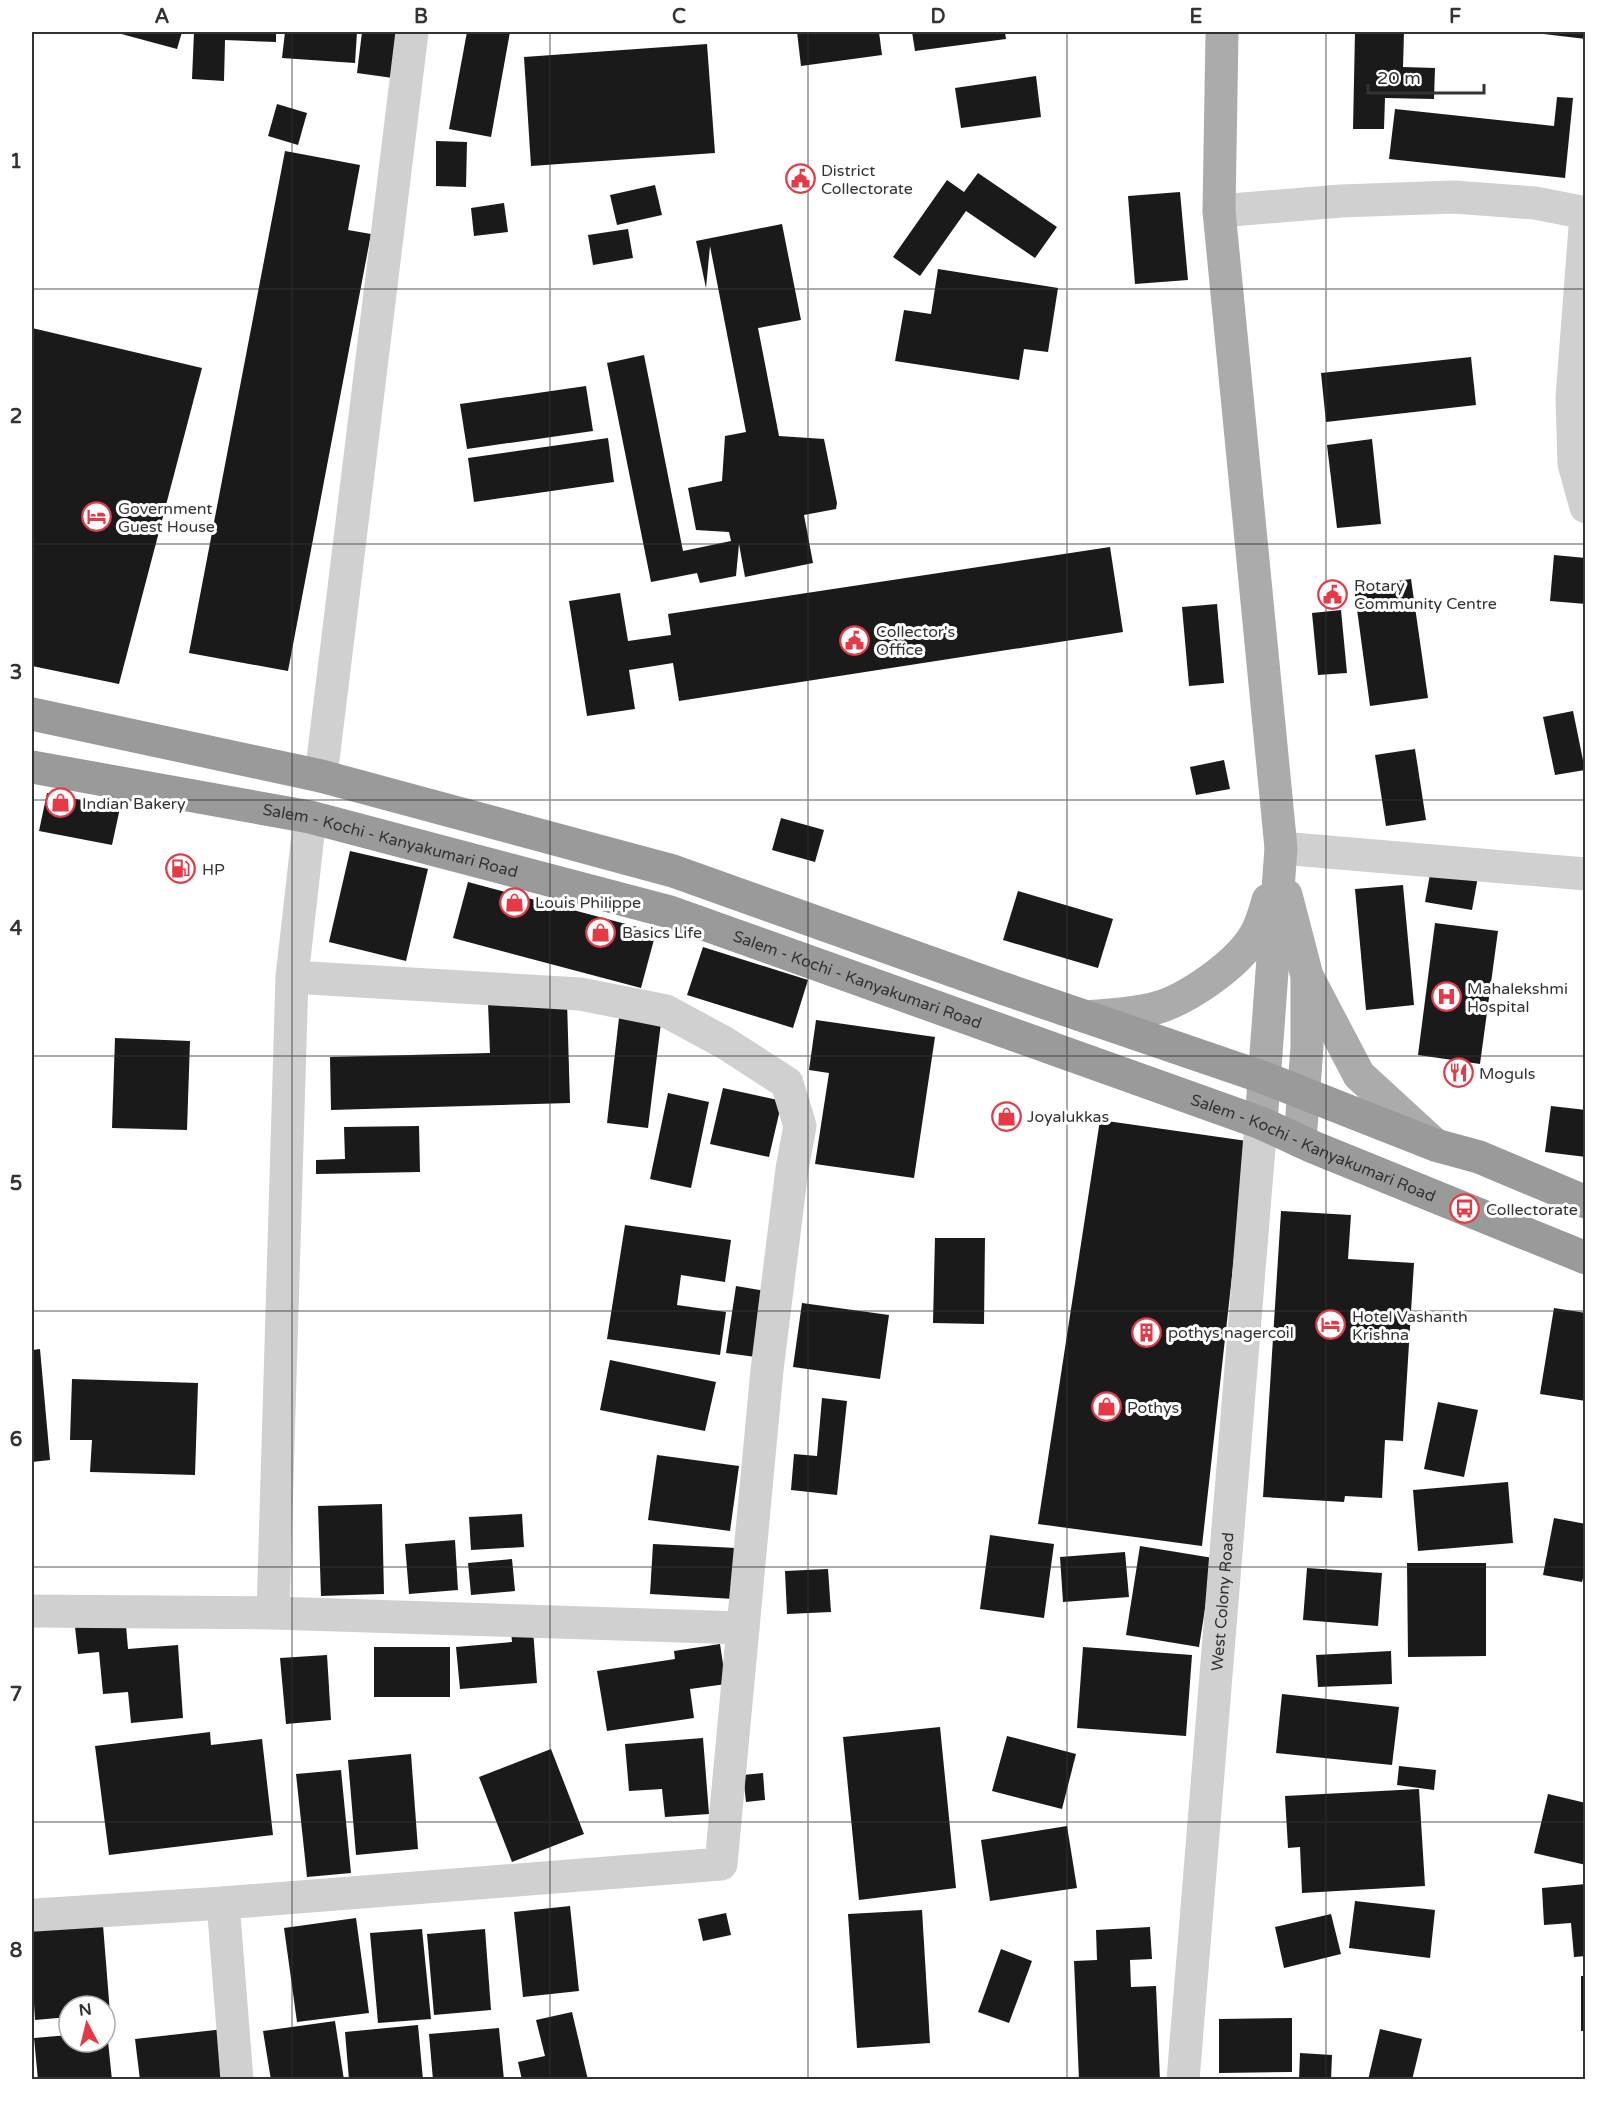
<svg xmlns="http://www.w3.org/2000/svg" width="1617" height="2111" font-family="'Varela Round',sans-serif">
<rect width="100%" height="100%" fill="#fff"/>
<!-- building -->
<g fill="#1a1a1a">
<path d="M114,32H182L177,49Z"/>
<path d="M194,32H276V42L225,40L224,81L192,79Z"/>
<path d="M285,32H357L355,63L282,58Z"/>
<path d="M362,32H407L400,79L357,73Z"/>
<path d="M467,32H510L491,137L449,129Z"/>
<path d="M797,32H879L882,55L801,66Z"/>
<path d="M912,32H1005L1006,39L915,51Z"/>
<path d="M1355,32H1404L1403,67L1435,68L1434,99L1385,98L1384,129H1353Z"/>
<path d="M1535,32H1586V39L1535,33Z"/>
<path d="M707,44L715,153L531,166L524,57Z"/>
<path d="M1036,76L1041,117L961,128L955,88Z"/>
<path d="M1557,97L1573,98L1565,178L1389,159L1395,109L1554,126Z"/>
<path d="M277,104L307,113L298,145L268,136Z"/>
<path d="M436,141L467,142L466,187L436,186Z"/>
<path d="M285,151L360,165L348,230L371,234L288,671L189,653Z"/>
<path d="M978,173L1057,227L1035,258L966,211L920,276L893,257L947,180L964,192Z"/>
<path d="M655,185L662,215L617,225L610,195Z"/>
<path d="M1180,192L1188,280L1135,284L1128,196Z"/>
<path d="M504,203L508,232L474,236L471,208Z"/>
<path d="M782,224L801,320L758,328L779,436L824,439L837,503L836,509L804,515L813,563L745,577L739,544L736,576L700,583L697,573L651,582L607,363L644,355L683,551L731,541L729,532L696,530L688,488L722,481L725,436L746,432L710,246L706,288L696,241Z"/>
<path d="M628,229L633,258L593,265L588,235Z"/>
<path d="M938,269L1058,288L1048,352L1024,349L1019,380L895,361L904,310L931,314Z"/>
<path d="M32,328L202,368L119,684L32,666Z"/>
<path d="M1471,357L1476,405L1326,422L1321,373Z"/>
<path d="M586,386L593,431L467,449L460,404Z"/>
<path d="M608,438L614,482L474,502L468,458Z"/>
<path d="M1372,439L1381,524L1337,528L1327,445Z"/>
<path d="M1110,547L1123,632L679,701L673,663L629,670L635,709L587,716L569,601L620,593L628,641L671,635L668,614Z"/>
<path d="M1554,555L1586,558V604L1550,601Z"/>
<path d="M1411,579L1428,698L1370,706L1354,587Z"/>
<path d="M1217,604L1224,683L1189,686L1182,607Z"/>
<path d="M1341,610L1347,673L1318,675L1312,613Z"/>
<path d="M1573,711L1585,770L1555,775L1543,717Z"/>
<path d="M1415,749L1426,820L1386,826L1375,755Z"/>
<path d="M1224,760L1230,789L1196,795L1190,767Z"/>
<path d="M47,793L120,808L112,845L39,831Z"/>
<path d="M781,818L824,830L815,862L772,850Z"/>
<path d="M350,851L428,869L406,961L329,942Z"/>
<path d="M1432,863L1479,871L1472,910L1425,902Z"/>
<path d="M468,882L656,932L641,988L453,938Z"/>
<path d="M1403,885L1414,1005L1366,1010L1355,889Z"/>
<path d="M1018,891L1113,919L1098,968L1003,940Z"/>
<path d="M1435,923L1498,931L1480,1064L1418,1055Z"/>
<path d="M703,947L808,980L793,1028L687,995Z"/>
<path d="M567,1001L570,1103L331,1110L330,1057L490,1053L488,1003Z"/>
<path d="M619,1018L661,1023L648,1128L607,1123Z"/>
<path d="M816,1020L935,1037L914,1178L815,1164L829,1073L809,1070Z"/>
<path d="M115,1038L190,1041L187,1130L112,1128Z"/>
<path d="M723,1088L782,1101L769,1157L710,1144Z"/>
<path d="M668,1093L709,1102L691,1188L650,1179Z"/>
<path d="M1551,1106L1586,1110V1157L1545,1152Z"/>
<path d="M1100,1120L1247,1141L1202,1546L1038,1524Z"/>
<path d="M419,1126L420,1172L316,1174V1160L345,1159L344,1127Z"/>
<path d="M1281,1211L1351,1215L1348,1259L1414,1263L1403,1441L1385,1440L1382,1498L1345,1496L1344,1502L1263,1497Z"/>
<path d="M625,1225L731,1240L725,1282L681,1275L677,1305L726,1312L720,1355L607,1339Z"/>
<path d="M935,1238H985L984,1324L933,1323Z"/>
<path d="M736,1286L765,1291L756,1357L726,1353Z"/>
<path d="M802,1303L889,1315L880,1379L793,1367Z"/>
<path d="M1554,1308L1586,1313V1401L1540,1394Z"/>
<path d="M40,1349L50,1460L32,1462V1350Z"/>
<path d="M610,1360L716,1382L705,1431L600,1410Z"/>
<path d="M72,1379L198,1383L195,1475L90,1472L92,1440H70Z"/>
<path d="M822,1398L847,1401L837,1495L791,1490L794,1454L817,1456Z"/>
<path d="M1438,1402L1478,1410L1464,1477L1424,1469Z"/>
<path d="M657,1455L739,1466L730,1531L648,1520Z"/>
<path d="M1508,1482L1513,1543L1418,1551L1413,1490Z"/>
<path d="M382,1504L384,1594L321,1596L318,1506Z"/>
<path d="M522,1514L524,1547L471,1550L469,1517Z"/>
<path d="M1554,1518L1586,1524V1567L1582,1582L1543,1575Z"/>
<path d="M990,1535L1054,1544L1044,1618L980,1609Z"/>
<path d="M455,1540L458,1590L409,1594L405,1544Z"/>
<path d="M653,1544L737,1548L734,1599L650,1594Z"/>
<path d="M1140,1546L1213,1558L1199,1647L1126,1635Z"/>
<path d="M1125,1552L1129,1597L1063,1602L1060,1557Z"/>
<path d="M512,1559L515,1591L471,1595L468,1563Z"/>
<path d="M1407,1563H1486V1656L1408,1657Z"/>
<path d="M1307,1568L1382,1573L1378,1626L1303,1620Z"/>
<path d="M828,1569L831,1612L787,1614L785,1571Z"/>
<path d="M125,1614L128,1649L178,1645L183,1718L131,1723L128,1692L103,1694L99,1652L78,1654L74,1618Z"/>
<path d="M533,1629L537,1683L460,1689L456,1647L512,1642L511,1631Z"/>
<path d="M720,1644L726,1684L690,1689L694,1718L607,1731L597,1671L675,1659L674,1651Z"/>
<rect x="374" y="1647" width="76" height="50"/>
<path d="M1083,1647L1192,1655L1186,1736L1077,1728Z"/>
<path d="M1391,1651L1392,1684L1318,1687L1316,1655Z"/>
<path d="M327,1655L331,1720L286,1724L280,1658Z"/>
<path d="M1282,1694L1399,1707L1392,1765L1276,1753Z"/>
<path d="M940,1727L956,1888L859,1900L843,1737Z"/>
<path d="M210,1732L211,1745L262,1739L273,1835L109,1855L95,1746Z"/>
<path d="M1007,1736L1076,1754L1062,1809L992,1791Z"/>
<path d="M703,1738L709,1814L665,1817L662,1789L629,1791L625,1744Z"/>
<path d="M551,1749L584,1834L512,1862L479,1777Z"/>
<path d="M411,1754L418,1849L356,1855L348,1760Z"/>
<path d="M1399,1766L1436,1770L1434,1790L1397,1785Z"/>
<path d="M341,1770L351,1873L307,1877L296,1774Z"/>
<path d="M763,1773L765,1800L746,1802L743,1775Z"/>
<path d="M1419,1789L1425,1886L1302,1893L1300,1847L1288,1848L1285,1796Z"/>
<path d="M1548,1794L1586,1803V1865L1534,1853Z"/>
<path d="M1067,1826L1077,1888L990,1901L981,1840Z"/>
<path d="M1586,1884V1956L1574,1957L1571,1923L1544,1925L1542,1888Z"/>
<path d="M1355,1901L1435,1910L1430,1958L1349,1948Z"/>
<path d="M570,1906L579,1991L523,1997L514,1912Z"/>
<path d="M922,1910L930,2043L857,2048L848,1914Z"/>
<path d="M726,1913L731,1935L703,1941L698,1919Z"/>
<path d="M1331,1914L1341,1954L1284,1968L1275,1927Z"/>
<path d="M356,1918L369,2013L297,2022L284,1928Z"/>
<path d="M103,1925L110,2013L105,2014V2006H69V2017L35,2020L32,1972V1931Z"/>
<path d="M1150,1927L1152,1959L1130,1960L1131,1987L1156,1986L1160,2080H1079L1074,1961L1097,1960L1096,1930Z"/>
<path d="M422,1929L431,2019L378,2023L370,1933Z"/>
<path d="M485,1929L491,2010L434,2015L427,1934Z"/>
<path d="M1001,1949L1032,1961L1009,2023L978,2012Z"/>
<rect x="1581" y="1976" width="5" height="55"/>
<path d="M572,2012L588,2080H522L518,2062L545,2056L536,2020Z"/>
<path d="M1292,2018V2072L1219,2073V2019Z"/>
<path d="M335,2021L344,2080H271L263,2031Z"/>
<path d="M418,2025L423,2080H349L345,2032Z"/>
<path d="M499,2028L504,2080H433L429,2034Z"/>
<path d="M224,2029L229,2080H140L135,2039Z"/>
<path d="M1380,2029L1422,2039L1412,2080H1368Z"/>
<path d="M105,2031H107L112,2080H38L34,2038L69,2035V2042H105Z"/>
<path d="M1300,2053L1332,2055L1331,2080H1299Z"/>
</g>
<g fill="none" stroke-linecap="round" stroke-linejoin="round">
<!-- minor -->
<g stroke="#d0d0d0" stroke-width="33">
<path d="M1219,211L1341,201L1454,197L1535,203L1586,213"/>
<path d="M1586,214L1572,398L1574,464L1586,507"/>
<path d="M321,776L412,32"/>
<path d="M1281,848L1586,874"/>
<path d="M32,1611L273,1613L743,1628"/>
<path d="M273,1613L292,977"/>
<path d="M223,1903L237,2080"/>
<path d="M35,1915L223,1903L721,1864L767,1370L792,1169L800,1126L787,1083L725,1043L666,1011L580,994L292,977L310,817"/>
<path id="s1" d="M1183,2080L1261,1123"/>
</g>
<!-- major -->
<g stroke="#ababab" stroke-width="33">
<path d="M1222,32L1219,211L1281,848L1261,1123"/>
<path d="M1286,895L1307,976L1359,1075L1433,1143"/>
<path d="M1087,1017C1110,1015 1133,1014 1156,1008C1188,999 1238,964 1255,935C1261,925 1265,911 1268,900"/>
<path d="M1300,1141L1307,1047V980"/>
</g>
<!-- highway -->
<g stroke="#9a9a9a" stroke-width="33">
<path d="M32,714L321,776L673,871L996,986L1265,1078L1435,1145L1479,1157L1586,1202"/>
<path id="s2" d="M32,767L310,817L670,912L1261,1123L1313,1147L1586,1258"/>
</g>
</g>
<!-- grid -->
<path fill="none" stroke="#333" stroke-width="1.5" stroke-opacity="0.55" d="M292,32V2080M550,32V2080M808,32V2080M1067,32V2080M1326,32V2080M32,289H1586M32,544H1586M32,800H1586M32,1056H1586M32,1311H1586M32,1567H1586M32,1822H1586"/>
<!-- icons -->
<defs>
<symbol id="civic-ring" viewBox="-11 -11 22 22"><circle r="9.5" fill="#fff" stroke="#e63946" stroke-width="1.5"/><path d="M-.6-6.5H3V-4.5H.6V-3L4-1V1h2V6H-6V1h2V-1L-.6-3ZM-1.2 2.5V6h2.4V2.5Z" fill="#e63946"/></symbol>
<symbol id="hotel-ring" viewBox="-11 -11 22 22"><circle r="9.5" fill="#fff" stroke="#e63946" stroke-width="1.5"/><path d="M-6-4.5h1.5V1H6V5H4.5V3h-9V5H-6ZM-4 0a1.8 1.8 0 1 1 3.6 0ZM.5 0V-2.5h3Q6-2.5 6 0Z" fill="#e63946"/></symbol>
<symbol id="shop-ring" viewBox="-11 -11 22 22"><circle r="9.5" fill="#fff" stroke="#e63946" stroke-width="1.5"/><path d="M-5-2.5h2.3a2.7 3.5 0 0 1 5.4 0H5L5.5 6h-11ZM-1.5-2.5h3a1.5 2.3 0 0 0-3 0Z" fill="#e63946"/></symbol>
<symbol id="fuel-ring" viewBox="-11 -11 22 22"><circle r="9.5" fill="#fff" stroke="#e63946" stroke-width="1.5"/><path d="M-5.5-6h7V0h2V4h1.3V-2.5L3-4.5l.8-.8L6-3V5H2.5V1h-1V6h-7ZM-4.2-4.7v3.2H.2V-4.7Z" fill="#e63946"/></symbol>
<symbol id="hospital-ring" viewBox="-11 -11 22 22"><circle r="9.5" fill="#fff" stroke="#e63946" stroke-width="1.5"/><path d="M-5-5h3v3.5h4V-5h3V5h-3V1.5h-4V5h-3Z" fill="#e63946"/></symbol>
<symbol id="restaurant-ring" viewBox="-11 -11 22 22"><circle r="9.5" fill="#fff" stroke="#e63946" stroke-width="1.5"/><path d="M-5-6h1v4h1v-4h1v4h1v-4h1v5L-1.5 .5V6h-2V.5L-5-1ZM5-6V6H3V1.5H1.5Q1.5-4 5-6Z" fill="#e63946"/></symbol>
<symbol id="bus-ring" viewBox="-11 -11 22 22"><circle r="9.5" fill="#fff" stroke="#e63946" stroke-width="1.5"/><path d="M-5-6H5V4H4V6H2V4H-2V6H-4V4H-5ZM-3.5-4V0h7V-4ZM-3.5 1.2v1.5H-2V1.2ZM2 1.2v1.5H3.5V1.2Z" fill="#e63946"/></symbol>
<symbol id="building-ring" viewBox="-11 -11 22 22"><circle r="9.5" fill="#fff" stroke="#e63946" stroke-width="1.5"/><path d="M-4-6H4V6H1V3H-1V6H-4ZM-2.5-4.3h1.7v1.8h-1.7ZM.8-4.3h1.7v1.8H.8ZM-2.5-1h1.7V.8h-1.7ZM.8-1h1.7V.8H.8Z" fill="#e63946"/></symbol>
</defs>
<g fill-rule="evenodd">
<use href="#civic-ring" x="784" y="162" width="33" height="33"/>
<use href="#hotel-ring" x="80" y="500" width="33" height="33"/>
<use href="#civic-ring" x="1316" y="578" width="33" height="33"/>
<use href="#civic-ring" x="838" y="624" width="33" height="33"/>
<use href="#shop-ring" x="44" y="786" width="33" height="33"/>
<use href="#fuel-ring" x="164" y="852" width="33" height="33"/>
<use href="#shop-ring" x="498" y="886" width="33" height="33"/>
<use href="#shop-ring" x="584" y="916" width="33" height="33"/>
<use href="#hospital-ring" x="1430" y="980" width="33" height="33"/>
<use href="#restaurant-ring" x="1442" y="1056" width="33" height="33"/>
<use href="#shop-ring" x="990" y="1100" width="33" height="33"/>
<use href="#bus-ring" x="1448" y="1192" width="33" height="33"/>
<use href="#hotel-ring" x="1314" y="1308" width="33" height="33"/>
<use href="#building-ring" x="1130" y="1316" width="33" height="33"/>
<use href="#shop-ring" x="1090" y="1390" width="33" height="33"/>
</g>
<g text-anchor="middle" stroke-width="6" stroke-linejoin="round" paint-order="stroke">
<!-- poi labels -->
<g font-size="16" fill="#333" stroke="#fff" text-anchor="start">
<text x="821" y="176">District<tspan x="821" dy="18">Collectorate</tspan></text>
<text x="118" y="514">Government<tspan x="118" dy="18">Guest House</tspan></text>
<text x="1354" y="591">Rotary<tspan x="1354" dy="18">Community Centre</tspan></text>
<text x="876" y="637">Collector's<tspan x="876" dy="18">Office</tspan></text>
<text x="82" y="809">Indian Bakery</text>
<text x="202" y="875">HP</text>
<text x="535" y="908">Louis Philippe</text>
<text x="622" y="938">Basics Life</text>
<text x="1467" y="994">Mahalekshmi<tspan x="1467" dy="18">Hospital</tspan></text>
<text x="1479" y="1079">Moguls</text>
<text x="1027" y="1122">Joyalukkas</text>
<text x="1486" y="1215">Collectorate</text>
<text x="1352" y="1322">Hotel Vashanth<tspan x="1352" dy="18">Krishna</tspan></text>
<text x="1168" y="1338">pothys nagercoil</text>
<text x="1127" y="1413">Pothys</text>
</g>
<!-- street labels -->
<g font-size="16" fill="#333" stroke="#fff">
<text dy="6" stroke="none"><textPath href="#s2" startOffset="366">Salem - Kochi - Kanyakumari Road</textPath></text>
<text dy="6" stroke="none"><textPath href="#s2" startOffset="854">Salem - Kochi - Kanyakumari Road</textPath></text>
<text dy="6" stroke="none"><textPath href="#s2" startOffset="1340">Salem - Kochi - Kanyakumari Road</textPath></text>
<text dy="6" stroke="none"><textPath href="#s1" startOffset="480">West Colony Road</textPath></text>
</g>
</g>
<!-- border -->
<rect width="1617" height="2111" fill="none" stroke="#ffffff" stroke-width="66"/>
<!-- north arrow -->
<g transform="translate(87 2024) rotate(353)"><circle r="28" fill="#ffffff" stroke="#adadad" stroke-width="1.5"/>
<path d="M0-4.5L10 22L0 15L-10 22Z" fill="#e63946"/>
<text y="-9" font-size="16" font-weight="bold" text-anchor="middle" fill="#333333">N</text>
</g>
<!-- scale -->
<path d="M1368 84v9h116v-9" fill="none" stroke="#333333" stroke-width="3"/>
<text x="1377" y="84" font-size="18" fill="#333333" stroke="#ffffff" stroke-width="4.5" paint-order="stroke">20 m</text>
<rect x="33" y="33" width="1551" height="2045" fill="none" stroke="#333" stroke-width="2"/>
<g font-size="20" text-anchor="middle" font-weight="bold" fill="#333">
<text x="162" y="23">A</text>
<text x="421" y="23">B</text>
<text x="679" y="23">C</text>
<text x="938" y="23">D</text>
<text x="1196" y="23">E</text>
<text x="1455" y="23">F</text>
<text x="16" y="168">1</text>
<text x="16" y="423">2</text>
<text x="16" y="679">3</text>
<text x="16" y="935">4</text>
<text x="16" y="1190">5</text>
<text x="16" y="1446">6</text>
<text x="16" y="1701">7</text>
<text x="16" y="1957">8</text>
</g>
</svg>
